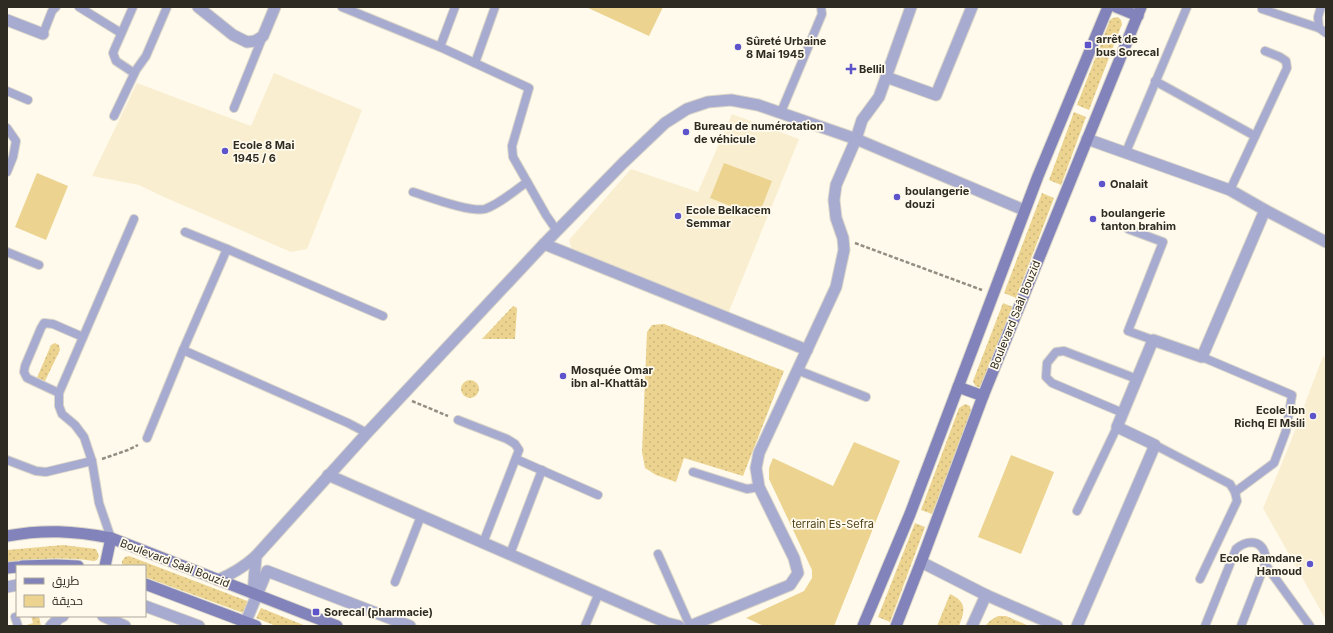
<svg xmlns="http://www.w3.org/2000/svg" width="1333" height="633" font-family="Inter,Cairo,sans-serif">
<defs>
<pattern id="grass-dots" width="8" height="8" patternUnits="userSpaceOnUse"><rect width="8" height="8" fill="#ecd490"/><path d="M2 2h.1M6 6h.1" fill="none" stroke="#cbb67c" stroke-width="1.8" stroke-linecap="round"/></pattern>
</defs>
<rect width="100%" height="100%" fill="#fffaec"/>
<!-- built -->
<g fill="#f9eecf">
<path d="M274,73L362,110L307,249L291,252L164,197L139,185L92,176L137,83L251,126Z"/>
<path d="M732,114L799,139L728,314L572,250L569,240L631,169L698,192Z"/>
<path d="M1323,356L1326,358V620L1263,508L1287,451Z"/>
</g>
<!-- grass -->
<g fill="url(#grass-dots)">
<path d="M1118,17L1121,20L1122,24L1089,110L1077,105L1110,20L1113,18Z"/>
<path d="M1074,112L1086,117L1061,185L1049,180Z"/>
<path d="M1042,193L1054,198L1016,298L1004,293Z"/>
<path d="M1003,303L1013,307L984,385C978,389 975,387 973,381Z"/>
<path d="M513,306L517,308L515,339H482Z"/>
<path d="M664,324L784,371L743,476L684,458L676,482L656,475L645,468L642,452L647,332L652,325Z"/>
<path d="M55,343L59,345L60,350L44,383L36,380L51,345Z"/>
<circle cx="470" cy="389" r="9"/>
<path d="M965,404L970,406L971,412L932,514L921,510L959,408Z"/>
<path d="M915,523L925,527L890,622L878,617Z"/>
<path d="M63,545L96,549L99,556L97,560L94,561C65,556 36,559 7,563V550Z"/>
<path d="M129,556L250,602L246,614L145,577V566H122V561L125,557Z"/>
<path d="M950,594C967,602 965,610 959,626H937Z"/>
<path d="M261,608L306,626H276L256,618Z"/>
<path d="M31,616H39L41,626H23L33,623Z"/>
<path d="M998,616H1006L1029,626H985L991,620Z"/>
</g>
<!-- park -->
<g fill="#ecd490">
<path d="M586,7H663L649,36Z"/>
<path d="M724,163L772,181L758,217L710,198Z"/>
<path d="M37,173L68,186L46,240L15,227Z"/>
<path d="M854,442L900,461L834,626H764L746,618L804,591L812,578V570L769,479V468L773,458L833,486Z"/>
<path d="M1011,455L1054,472L1021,554L978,537Z"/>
</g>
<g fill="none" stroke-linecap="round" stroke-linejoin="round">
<defs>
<g id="service">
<path d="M79,7L121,33"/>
<path d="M133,7L115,48L113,53L116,61L134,73"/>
<path d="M342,7L440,47L529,88L512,146L513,157L546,215L557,231"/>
<path d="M1321,7L1318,17L1319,28L1326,33"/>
<path d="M1262,9L1319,28"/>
<path d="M43,34L52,11L56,7"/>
<path d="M440,47L455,7"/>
<path d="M475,63L495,7"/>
<path d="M1155,81L1255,136"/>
<path d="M7,91L28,100"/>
<path d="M234,108L263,36"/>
<path d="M781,112L822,14L821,7"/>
<path d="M114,116L136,70L146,56L167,7"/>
<path d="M7,128L16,141L13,157L7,172"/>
<path d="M1126,152L1187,7"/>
<path d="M1230,190L1287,68L1286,61L1280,57L1265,51"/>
<path d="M413,192C429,197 471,213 485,209C500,204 514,191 527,182"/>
<path d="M1128,229L1163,242L1128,331L1153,340"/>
<path d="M185,232L227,249L383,316"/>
<path d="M7,252L39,265"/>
<path d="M183,350L348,423L367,433"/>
<path d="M1202,357L1292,395L1286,431L1274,463L1235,492"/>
<path d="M797,370L866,397"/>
<path d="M59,393L27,378L24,372L25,366L41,328L44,323L53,324L83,337"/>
<path d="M1123,413L1052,383L1046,377L1047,363L1056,352L1064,351L1137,379"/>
<path d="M458,420L507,439L515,444L519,450L483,543"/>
<path d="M147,438L183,350L227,249"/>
<path d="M1155,445L1230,484L1235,492L1237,501L1200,579"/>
<path d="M516,459L598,495"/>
<path d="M7,460L36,471L46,472L92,461"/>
<path d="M693,472L747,489L759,487"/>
<path d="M1077,511L1117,427"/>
<path d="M111,538L99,503L92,461L84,437L75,425L62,414L59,406V393L134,219"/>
<path d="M510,554L542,470"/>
<path d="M658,554L690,626"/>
<path d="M1265,564L1310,626"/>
<path d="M395,582L421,516"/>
<path d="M15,617L18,626"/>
<path d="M585,626L599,593"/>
<path d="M1205,626L1236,549C1246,540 1261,539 1265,554C1266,557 1265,561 1265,564L1241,626"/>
</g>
<g id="pedestrian">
<path d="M7,20L43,34"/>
<path d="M544,244L807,350"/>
<path d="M7,587L17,585"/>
<path d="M145,606L199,626"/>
<path d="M244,626L267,571L410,626"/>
</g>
<g id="minor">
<path d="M198,7L233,35L247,42L255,41L263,36L275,7"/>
<path d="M911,7L879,97L862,120L856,139L1024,210"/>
<path d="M886,77L936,95L972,7"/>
<path d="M1087,139L1230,190L1265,210L1326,242"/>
<path d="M328,475L667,623L679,626"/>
<path d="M921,562L986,595L1057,626"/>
<path d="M218,580C232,574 245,566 256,556L367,433L544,244L623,163L665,123L687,109L708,102L731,100L758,105L856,139L836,185L834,200L836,218L843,238L844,250L836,287L759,453L756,468L759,487L794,558L798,573L790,585L690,626"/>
<path d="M253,594L256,556"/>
<path d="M103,616L125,626"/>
<path d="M51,626L59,618L63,616"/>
<path d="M972,626L986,595"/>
<path d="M1077,626L1155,445L1117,427L1153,340L1202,357L1265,210"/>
</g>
<g id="secondary">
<path d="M1116,7L1138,16"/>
<path d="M958,387L983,396"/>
<path d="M7,536C44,529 74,531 111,538L337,626"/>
<path d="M22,566L56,565L78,566"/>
<path d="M105,566L111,538"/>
<path d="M7,568L17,567"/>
<path d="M145,584L256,626"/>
<path d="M863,626L910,514L1038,176L1108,7"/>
<path d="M896,626L921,562L983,396L1141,7"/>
</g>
</defs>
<!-- service casing -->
<use href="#service" stroke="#d9d5c8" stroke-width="10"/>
<!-- pedestrian casing -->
<use href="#pedestrian" stroke="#d9d5c8" stroke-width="13"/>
<!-- minor casing -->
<use href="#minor" stroke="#d9d5c8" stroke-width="13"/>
<!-- secondary casing -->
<use href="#secondary" stroke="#d9d5c8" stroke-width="13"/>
<!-- path -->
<g stroke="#918e82" stroke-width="2.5" stroke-dasharray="4 2" stroke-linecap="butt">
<path d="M855,243L982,290"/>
<path d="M412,401L448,416"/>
<path d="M102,459L128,450L138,445"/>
</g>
<!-- service -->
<use href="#service" stroke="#a8abd0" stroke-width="8"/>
<!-- pedestrian -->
<use href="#pedestrian" stroke="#a8abd0" stroke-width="11"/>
<!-- minor -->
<use href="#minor" stroke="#a8abd0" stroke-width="11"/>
<!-- secondary -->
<use href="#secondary" stroke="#8183ba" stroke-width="11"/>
</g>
<!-- markers -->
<g fill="#5d53cb" stroke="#fffaec" stroke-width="1.5">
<rect x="1084" y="41" width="8" height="8" rx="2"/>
<circle cx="738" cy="47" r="4"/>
<path d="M849 63h4v4h4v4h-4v4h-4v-4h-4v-4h4z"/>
<circle cx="686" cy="132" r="4"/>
<circle cx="225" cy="151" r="4"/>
<circle cx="1102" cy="184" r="4"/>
<circle cx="897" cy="197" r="4"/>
<circle cx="678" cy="216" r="4"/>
<circle cx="1093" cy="219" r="4"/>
<circle cx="563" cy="376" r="4"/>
<circle cx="1313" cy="416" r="4"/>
<circle cx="1310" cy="564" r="4"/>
<rect x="312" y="608" width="8" height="8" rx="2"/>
</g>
<g text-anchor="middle" stroke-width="3.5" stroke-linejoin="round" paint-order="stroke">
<!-- poi labels -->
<g font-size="11" font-weight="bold" fill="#2e2b22" stroke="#fffaec" text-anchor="start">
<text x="1096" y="43">arrêt de<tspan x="1096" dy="13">bus Sorecal</tspan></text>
<text x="746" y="45">Sûreté Urbaine<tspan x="746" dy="13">8 Mai 1945</tspan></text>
<text x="859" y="73">Bellil</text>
<text x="694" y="130">Bureau de numérotation<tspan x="694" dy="13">de véhicule</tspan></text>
<text x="233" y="149">Ecole 8 Mai<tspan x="233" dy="13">1945 / 6</tspan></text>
<text x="1110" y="188">Onalait</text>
<text x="905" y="195">boulangerie<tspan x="905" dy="13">douzi</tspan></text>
<text x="686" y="214">Ecole Belkacem<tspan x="686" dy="13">Semmar</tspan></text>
<text x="1101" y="217">boulangerie<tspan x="1101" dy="13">tanton brahim</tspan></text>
<text x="571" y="374">Mosquée Omar<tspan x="571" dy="13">ibn al-Khattâb</tspan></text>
<text x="1305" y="414" text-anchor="end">Ecole Ibn<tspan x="1305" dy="13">Richq El Msili</tspan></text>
<text x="1302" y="562" text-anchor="end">Ecole Ramdane<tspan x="1302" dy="13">Hamoud</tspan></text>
<text x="324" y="616">Sorecal (pharmacie)</text>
</g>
<!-- street labels -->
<g font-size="11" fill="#2e2b22" stroke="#fffaec">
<text transform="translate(1015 315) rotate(-68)" y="4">Boulevard Saâl Bouzid</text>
<text transform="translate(175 563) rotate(21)" y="4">Boulevard Saâl Bouzid</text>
</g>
<!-- park labels -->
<g font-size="11" fill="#52441c" stroke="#fffaec">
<text x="833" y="528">terrain Es-Sefra</text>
</g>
</g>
<!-- border -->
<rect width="1333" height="633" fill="none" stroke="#2e2b22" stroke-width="16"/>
<!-- legend -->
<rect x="16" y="565" width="130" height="52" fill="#fffaec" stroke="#aba79b"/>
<rect x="24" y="578" width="20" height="6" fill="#8183ba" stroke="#aba79b"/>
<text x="52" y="585" font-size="12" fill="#2e2b22">طريق</text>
<rect x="24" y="595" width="20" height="12" fill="#ecd490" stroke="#aba79b"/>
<text x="52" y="605" font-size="12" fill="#2e2b22">حديقة</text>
</svg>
